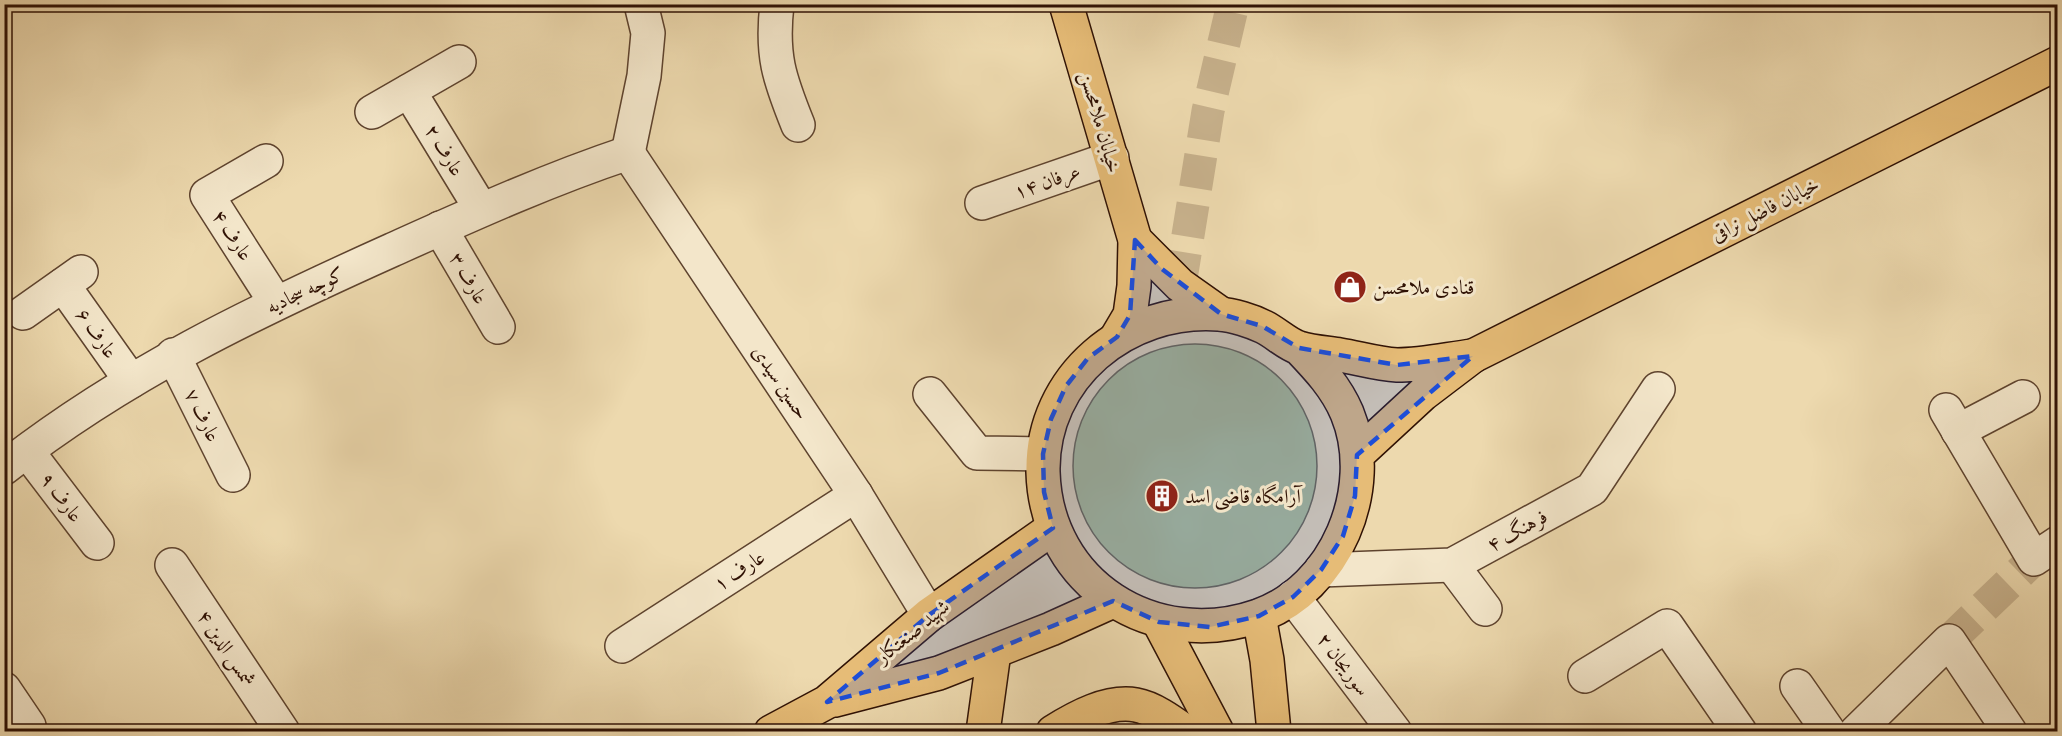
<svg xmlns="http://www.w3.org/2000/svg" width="2062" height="736" font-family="'Gentium Book Plus',Amiri,serif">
<rect width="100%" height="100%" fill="#edd9ae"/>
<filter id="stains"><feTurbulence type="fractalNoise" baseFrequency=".00333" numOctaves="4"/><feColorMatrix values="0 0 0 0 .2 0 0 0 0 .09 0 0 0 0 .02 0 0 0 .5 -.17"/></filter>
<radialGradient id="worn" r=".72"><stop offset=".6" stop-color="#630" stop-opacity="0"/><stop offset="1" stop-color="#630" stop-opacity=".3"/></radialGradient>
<!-- green -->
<circle fill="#b4c08d" stroke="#726848" stroke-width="1.5" cx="1195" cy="466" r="122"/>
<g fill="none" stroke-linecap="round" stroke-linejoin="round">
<!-- minor-tunnel -->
<g stroke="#c7b18c" stroke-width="33" stroke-dasharray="33 16" stroke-linecap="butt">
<path d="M1180,285L1208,111L1233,4"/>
<path d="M1949,641L2034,559"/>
</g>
<defs>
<g id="minor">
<path d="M777,4C771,55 779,78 798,125"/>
<path d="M409,91L481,209"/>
<path d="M372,112L459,62"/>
<path d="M628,153L856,495L929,615"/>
<path d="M628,153L644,76L648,33L641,4"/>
<path d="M266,161L207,195L276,303"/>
<path d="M982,203L1112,158"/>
<path d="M440,228L498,327"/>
<path d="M63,285L131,381"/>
<path d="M23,313L81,272"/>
<path d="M173,355L233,475"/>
<path d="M930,394L977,453L1043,454"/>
<path d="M1946,410L2034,559L2058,543"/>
<path d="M1958,431L2023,397"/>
<path d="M27,451L97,543"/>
<path d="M4,468C124,374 254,312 392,250C470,215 547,180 628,153"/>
<path d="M172,565L283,732"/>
<path d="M1452,565L1485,609"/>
<path d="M1321,570L1452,565L1592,489L1658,389"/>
<path d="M1293,597L1395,732"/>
<path d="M622,646L856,495"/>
<path d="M1585,676L1667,626L1740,732"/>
<path d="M1797,686L1829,732"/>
<path d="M4,689L29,726"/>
<path d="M1856,732L1949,641L2010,732"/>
</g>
<g id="major">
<path d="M1066,4L1135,240L1134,286L1130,315L1117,337"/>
<path d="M1135,240L1180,285L1221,314"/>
<path d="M1299,348C1318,368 1336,387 1347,413C1378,488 1336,589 1258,616C1154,652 1046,584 1043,472C1041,377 1126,307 1219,314C1233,315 1252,321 1264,327C1276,333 1287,344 1299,348C1312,352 1327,353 1340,355C1358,358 1378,364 1397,365C1422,365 1448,359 1473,356L1423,394L1357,455"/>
<path d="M1473,356L2058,63"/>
<path d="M1259,616L1267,660L1274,732"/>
<path d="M1159,622L1217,732"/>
<path d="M835,700L939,673L1051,629L1113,601"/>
<path d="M771,732L827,702L929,615L1053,528"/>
<path d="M983,732L994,652"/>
<path d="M1053,732C1077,717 1108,700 1136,705C1153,708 1172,722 1186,732"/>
</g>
</defs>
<!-- minor casing -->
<use href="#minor" stroke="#5e432e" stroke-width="36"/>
<!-- major casing -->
<use href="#major" stroke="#2f1104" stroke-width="36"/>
<!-- minor -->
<use href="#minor" stroke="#f3e6ca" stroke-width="33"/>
<!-- major -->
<use href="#major" stroke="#e6bc77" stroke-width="33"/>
</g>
<!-- marked area -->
<path fill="#1d4ed8" fill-opacity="0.2" stroke="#1d4ed8" stroke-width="4.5" stroke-dasharray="12 8" stroke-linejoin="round" d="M1135,240L1162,269L1221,314L1262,326L1299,348L1397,365L1473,356L1357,455L1355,496L1343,536L1321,570L1293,597L1259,616L1210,627L1159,622L1113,601L939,673L827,702L929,615L1053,528L1044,492L1043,454L1051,419L1066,386L1088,358L1117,337L1130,315Z"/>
<!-- icons -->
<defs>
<symbol id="shop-disc" viewBox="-11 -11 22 22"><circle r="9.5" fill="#8f2418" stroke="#f3e6ca"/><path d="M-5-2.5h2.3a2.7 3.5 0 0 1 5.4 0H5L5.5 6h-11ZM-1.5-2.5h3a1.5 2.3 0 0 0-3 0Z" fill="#fff"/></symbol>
<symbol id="building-disc" viewBox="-11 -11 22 22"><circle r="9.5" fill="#8f2418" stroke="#f3e6ca"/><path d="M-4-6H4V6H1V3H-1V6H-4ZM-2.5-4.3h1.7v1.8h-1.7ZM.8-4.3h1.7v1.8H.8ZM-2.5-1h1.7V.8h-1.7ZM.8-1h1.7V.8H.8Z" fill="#fff"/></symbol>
</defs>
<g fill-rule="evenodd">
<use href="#shop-disc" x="1331" y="268" width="38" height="38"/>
<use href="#building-disc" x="1143" y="477" width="38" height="38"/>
</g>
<g text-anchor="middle" stroke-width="6" stroke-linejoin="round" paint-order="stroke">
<!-- street labels -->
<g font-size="20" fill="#2f1104" stroke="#f3e6ca">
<text transform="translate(1101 122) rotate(74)" y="7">خیابان ملامحسن</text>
<text transform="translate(445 150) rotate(59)" y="7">عارف ۲</text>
<text transform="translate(1047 181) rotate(-19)" y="7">عرفان ۱۴</text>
<text transform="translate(1765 209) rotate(-27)" y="7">خیابان فاضل نراقی</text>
<text transform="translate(233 235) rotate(57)" y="7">عارف ۴</text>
<text transform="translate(469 278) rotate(60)" y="7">عارف ۳</text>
<text transform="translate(305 290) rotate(-25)" y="7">کوچه سجادیه</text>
<text transform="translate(97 333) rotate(55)" y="7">عارف ۶</text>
<text transform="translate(781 382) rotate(56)" y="7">حسین سیدی</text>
<text transform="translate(203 415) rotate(64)" y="7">عارف ۷</text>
<text transform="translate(62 497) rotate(53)" y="7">عارف ۹</text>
<text transform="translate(1517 530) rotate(-29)" y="7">فرهنگ ۴</text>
<text transform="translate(739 570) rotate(-33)" y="7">عارف ۱</text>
<text transform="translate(912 631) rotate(-39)" y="7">شهید صنعتکار</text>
<text transform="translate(227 648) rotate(56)" y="7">شمس الدین ۴</text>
<text transform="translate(1344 664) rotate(53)" y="7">سوریجان ۲</text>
</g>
<!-- poi labels -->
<g font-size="20" fill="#2f1104" stroke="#f3e6ca" text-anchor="start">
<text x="1373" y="294">قنادی ملامحسن</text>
<text x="1185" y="503">آرامگاه قاضی اسد</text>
</g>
</g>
<!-- margin -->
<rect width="2062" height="736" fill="none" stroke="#edd9ae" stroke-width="24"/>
<rect x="6" y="6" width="2050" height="724" fill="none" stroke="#2f1104" stroke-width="3"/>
<rect x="12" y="12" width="2038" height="712" fill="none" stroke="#2f1104" stroke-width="1.5"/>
<rect width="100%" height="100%" filter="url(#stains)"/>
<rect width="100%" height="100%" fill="url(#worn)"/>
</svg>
